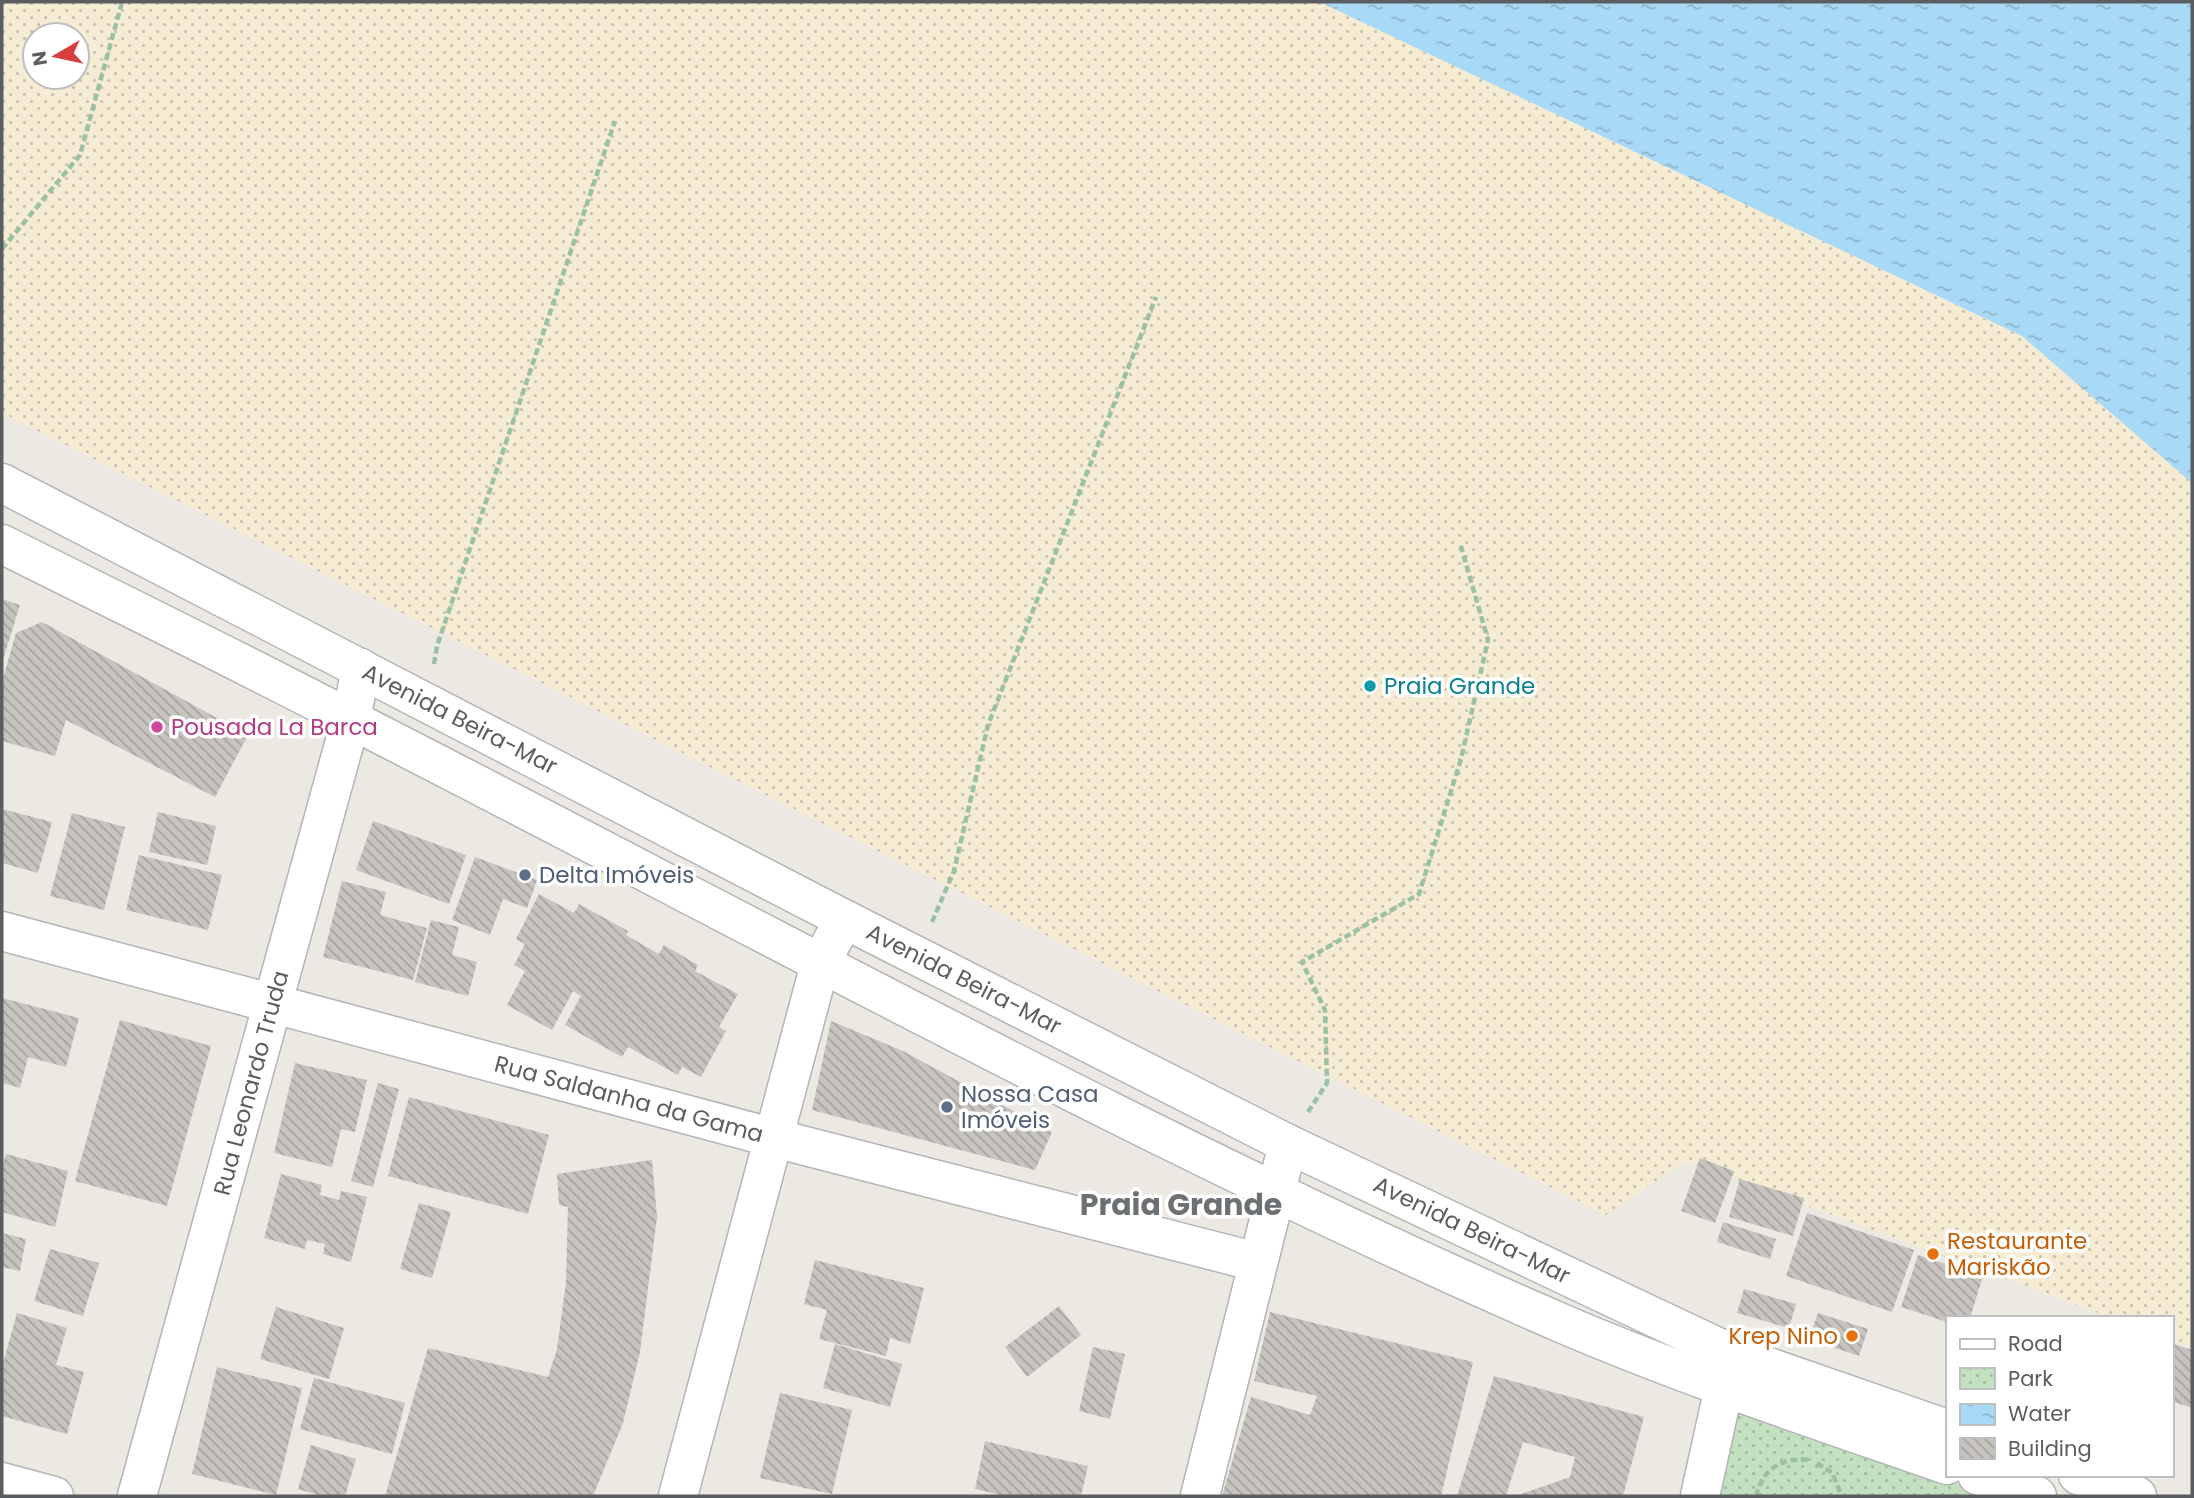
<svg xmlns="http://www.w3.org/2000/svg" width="2194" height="1498" font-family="Poppins,sans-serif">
<defs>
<pattern id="sand-dots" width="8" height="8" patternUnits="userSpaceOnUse" patternTransform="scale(1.75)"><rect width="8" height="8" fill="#f6ebd3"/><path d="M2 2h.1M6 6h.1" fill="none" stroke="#cac2af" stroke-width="1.8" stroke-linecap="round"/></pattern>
<pattern id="park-dots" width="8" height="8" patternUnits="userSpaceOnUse" patternTransform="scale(1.75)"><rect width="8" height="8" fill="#c3e1c1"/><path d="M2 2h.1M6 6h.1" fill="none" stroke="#a1baa0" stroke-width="1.8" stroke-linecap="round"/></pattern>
<pattern id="water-ripples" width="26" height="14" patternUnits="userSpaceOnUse" patternTransform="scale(1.75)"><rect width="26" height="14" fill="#a8d9f6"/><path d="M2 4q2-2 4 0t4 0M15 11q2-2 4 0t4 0" fill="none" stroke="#8cb3cb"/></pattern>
<pattern id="building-back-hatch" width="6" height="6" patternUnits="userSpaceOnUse" patternTransform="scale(1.75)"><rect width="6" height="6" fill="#c7c4bf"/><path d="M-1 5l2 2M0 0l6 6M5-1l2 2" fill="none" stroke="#a5a29f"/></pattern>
</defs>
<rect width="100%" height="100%" fill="#ece9e2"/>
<!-- sand -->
<path fill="url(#sand-dots)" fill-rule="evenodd" d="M2,2H1320L2022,336L2192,483V1347L2171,1340V1318H2112L1685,1161L1606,1215L2,413ZM35,35H77V77H35Z"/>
<!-- park -->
<path fill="url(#park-dots)" d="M1739,1412L1994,1496H1715Z"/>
<!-- water -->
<path fill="url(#water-ripples)" d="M1320,2H2192V483L2022,336Z"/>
<!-- building -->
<g fill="url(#building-back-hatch)">
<path d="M2,599L20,605L2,663Z"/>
<path d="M42,622L248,735L215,797L66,720L55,756L2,741V682L16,633Z"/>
<path d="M2,809L52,822L38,873L2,863Z"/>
<path d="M158,812L216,826L207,865L149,852Z"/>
<path d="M72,813L125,827L104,910L50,896Z"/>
<path d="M373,821L466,855L449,904L356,870Z"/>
<path d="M139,855L222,875L208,930L126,910Z"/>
<path d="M475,857L537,880L527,908L503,899L490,935L452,920Z"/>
<path d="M342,881L386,892L380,915L427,928L413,980L323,957Z"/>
<path d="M539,894L574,913L579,904L628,931L626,935L659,954L664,945L698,965L695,971L738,994L719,1027L726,1031L701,1077L682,1067L678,1075L628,1047L622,1057L565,1025L581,996L573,991L552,1030L507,1005L525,971L514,965L525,944L516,939Z"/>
<path d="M431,920L459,927L452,955L477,962L468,996L415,982Z"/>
<path d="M2,998L79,1018L66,1067L28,1057L20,1088L2,1083Z"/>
<path d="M120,1020L211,1046L167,1206L75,1181Z"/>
<path d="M831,1021L903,1051L1052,1132L1035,1170L812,1110Z"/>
<path d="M295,1063L367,1080L355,1132L341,1129L332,1167L274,1153Z"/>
<path d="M378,1083L399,1089L373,1187L351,1181Z"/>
<path d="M409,1097L549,1135L528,1214L388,1176Z"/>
<path d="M6,1154L68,1171L55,1227L2,1212V1168Z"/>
<path d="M1700,1158L1734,1171L1715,1223L1681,1211Z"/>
<path d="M652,1160L657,1217L640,1352L623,1423L593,1496H385L428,1348L548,1377L557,1349L566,1282L568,1207L559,1205L557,1174Z"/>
<path d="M281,1174L322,1185L320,1195L339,1200L341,1191L367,1197L351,1262L323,1254L325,1244L307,1240L305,1249L264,1238Z"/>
<path d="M1740,1179L1804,1198L1793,1236L1729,1217Z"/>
<path d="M419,1203L451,1212L432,1278L400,1269Z"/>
<path d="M1807,1213L1914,1250L1892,1312L1786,1276Z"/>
<path d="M1723,1222L1776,1239L1770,1259L1717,1242Z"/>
<path d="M2,1233L26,1239L20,1271L2,1267Z"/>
<path d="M50,1249L99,1263L83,1316L34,1301Z"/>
<path d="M1918,1255L1983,1276L1970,1318H1947V1322L1901,1307Z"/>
<path d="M815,1260L924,1288L910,1344L890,1338L886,1356L819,1339L827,1310L804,1304Z"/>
<path d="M1744,1289L1796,1304L1789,1328L1737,1313Z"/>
<path d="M1059,1306L1081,1335L1027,1377L1005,1347Z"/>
<path d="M276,1307L344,1328L329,1379L260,1359Z"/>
<path d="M1270,1312L1473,1362L1441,1496H1222L1251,1397L1310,1415L1317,1396L1254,1381Z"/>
<path d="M17,1313L67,1328L56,1365L84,1372L67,1434L2,1416V1367Z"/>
<path d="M1818,1313L1868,1329L1859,1356L1809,1339Z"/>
<path d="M2171,1343L2192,1350V1408L2171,1401Z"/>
<path d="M835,1344L902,1364L890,1407L823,1388Z"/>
<path d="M1093,1347L1125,1354L1110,1419L1079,1411Z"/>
<path d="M217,1367L302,1388L276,1495L192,1474Z"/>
<path d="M1494,1376L1644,1417L1623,1496H1515L1570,1477L1575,1457L1523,1442L1506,1496H1457Z"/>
<path d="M314,1378L405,1403L392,1454L300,1429Z"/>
<path d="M780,1393L852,1410L832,1494L760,1478Z"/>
<path d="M985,1441L1088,1466L1081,1496H1005L975,1489Z"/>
<path d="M311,1445L356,1459L345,1496H322L298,1489Z"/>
</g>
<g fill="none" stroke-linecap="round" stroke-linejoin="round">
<defs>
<g id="minor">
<path d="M2,931L774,1138L1257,1262"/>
<path d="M2,1482L54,1496"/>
<path d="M137,1496L351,719L361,668"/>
<path d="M678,1496L820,964L844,919"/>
<path d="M1200,1496L1288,1144"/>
<path d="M1700,1496L1724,1387L1734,1356"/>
</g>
<g id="tertiary">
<path d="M2,483L844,919L1288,1144L1734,1355L1947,1429"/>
<path d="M2,544C118,602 235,659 350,719C752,924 1147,1143 1561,1323C1687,1377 1818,1420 1947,1465"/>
<path d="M1977,1475L2037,1496"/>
<path d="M2078,1475L2137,1496"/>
</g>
</defs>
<!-- minor casing -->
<use href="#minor" stroke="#b3b5b8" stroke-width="41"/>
<!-- tertiary casing -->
<use href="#tertiary" stroke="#b3b5b8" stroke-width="41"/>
<!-- path -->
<g stroke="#9ac1a3" stroke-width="4.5" stroke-dasharray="7 3.5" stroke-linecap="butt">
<path d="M2,249L80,155L122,2"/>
<path d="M434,664L437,646L615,121"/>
<path d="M932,922L954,871L988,725L1156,297"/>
<path d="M1308,1112L1327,1083L1325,1010L1302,962L1419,894L1461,759L1488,640L1460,543"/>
<path d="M1817,1463L1832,1473L1842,1496"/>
<path d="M1756,1496C1763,1469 1781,1457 1809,1460"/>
</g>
<!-- minor -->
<use href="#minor" stroke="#fff" stroke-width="38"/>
<!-- tertiary -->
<use href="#tertiary" stroke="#fff" stroke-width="38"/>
</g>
<!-- markers -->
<circle fill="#0f9aa8" stroke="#fff" stroke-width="2.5" cx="1370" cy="686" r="7"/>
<circle fill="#d1479c" stroke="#fff" stroke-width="2.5" cx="157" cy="727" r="7"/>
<g fill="#5c6f8a" stroke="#fff" stroke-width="2.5">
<circle cx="525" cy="875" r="7"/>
<circle cx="947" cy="1107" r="7"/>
</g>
<g fill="#e8710a" stroke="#fff" stroke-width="2.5">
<circle cx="1933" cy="1254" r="7"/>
<circle cx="1852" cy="1336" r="7"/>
</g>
<g text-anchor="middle" stroke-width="7" stroke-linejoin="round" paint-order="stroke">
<!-- culture labels -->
<g font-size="23" fill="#0d838f" stroke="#fff" text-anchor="start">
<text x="1384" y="694">Praia Grande</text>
</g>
<!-- street labels -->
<g font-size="23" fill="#5a5e61" stroke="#fff">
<text transform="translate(460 719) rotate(27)" y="8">Avenida Beira-Mar</text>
<text transform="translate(964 979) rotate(27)" y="8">Avenida Beira-Mar</text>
<text transform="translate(251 1083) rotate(-75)" y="8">Rua Leonardo Truda</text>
<text transform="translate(629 1099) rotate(15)" y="8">Rua Saldanha da Gama</text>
<text transform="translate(1472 1230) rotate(26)" y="8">Avenida Beira-Mar</text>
</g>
<!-- hotel labels -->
<g font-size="23" fill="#b23c85" stroke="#fff" text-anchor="start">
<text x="171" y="735">Pousada La Barca</text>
</g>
<!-- service labels -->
<g font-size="23" fill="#4e5e75" stroke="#fff" text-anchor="start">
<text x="539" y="883">Delta Imóveis</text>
<text x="961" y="1102">Nossa Casa<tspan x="961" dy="26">Imóveis</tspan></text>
</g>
<!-- food labels -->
<g font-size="23" fill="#c56008" stroke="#fff" text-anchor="start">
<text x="1947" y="1249">Restaurante<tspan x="1947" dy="26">Mariskão</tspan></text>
<text x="1838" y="1344" text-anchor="end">Krep Nino</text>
</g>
<!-- district labels -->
<g font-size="30" font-weight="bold" fill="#6c7073" stroke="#fff">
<text x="1181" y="1215">Praia Grande</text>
</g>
</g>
<!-- border -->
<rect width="2194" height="1498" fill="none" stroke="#5a5e61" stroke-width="7"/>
<!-- legend -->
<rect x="1946" y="1316" width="228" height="161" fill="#ffffff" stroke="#bdbfc0" stroke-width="2"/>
<rect x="1960" y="1339" width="35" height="10" fill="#ffffff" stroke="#bdbfc0" stroke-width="2"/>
<text x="2008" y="1351" font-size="21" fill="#5a5e61">Road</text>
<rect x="1960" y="1368" width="35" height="21" fill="url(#park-dots)" stroke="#bdbfc0" stroke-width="2"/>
<text x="2008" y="1386" font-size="21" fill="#5a5e61">Park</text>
<rect x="1960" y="1404" width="35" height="21" fill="url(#water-ripples)" stroke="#bdbfc0" stroke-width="2"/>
<text x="2008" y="1421" font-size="21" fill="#5a5e61">Water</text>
<rect x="1960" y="1438" width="35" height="21" fill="url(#building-back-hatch)" stroke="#bdbfc0" stroke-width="2"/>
<text x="2008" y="1456" font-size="21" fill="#5a5e61">Building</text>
<!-- north arrow -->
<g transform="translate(56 56) rotate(261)"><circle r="33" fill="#ffffff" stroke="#bdbfc0" stroke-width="2"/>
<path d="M0-5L12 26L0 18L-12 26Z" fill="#d63f3d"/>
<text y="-10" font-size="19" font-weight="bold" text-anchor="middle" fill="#5a5e61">N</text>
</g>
</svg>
